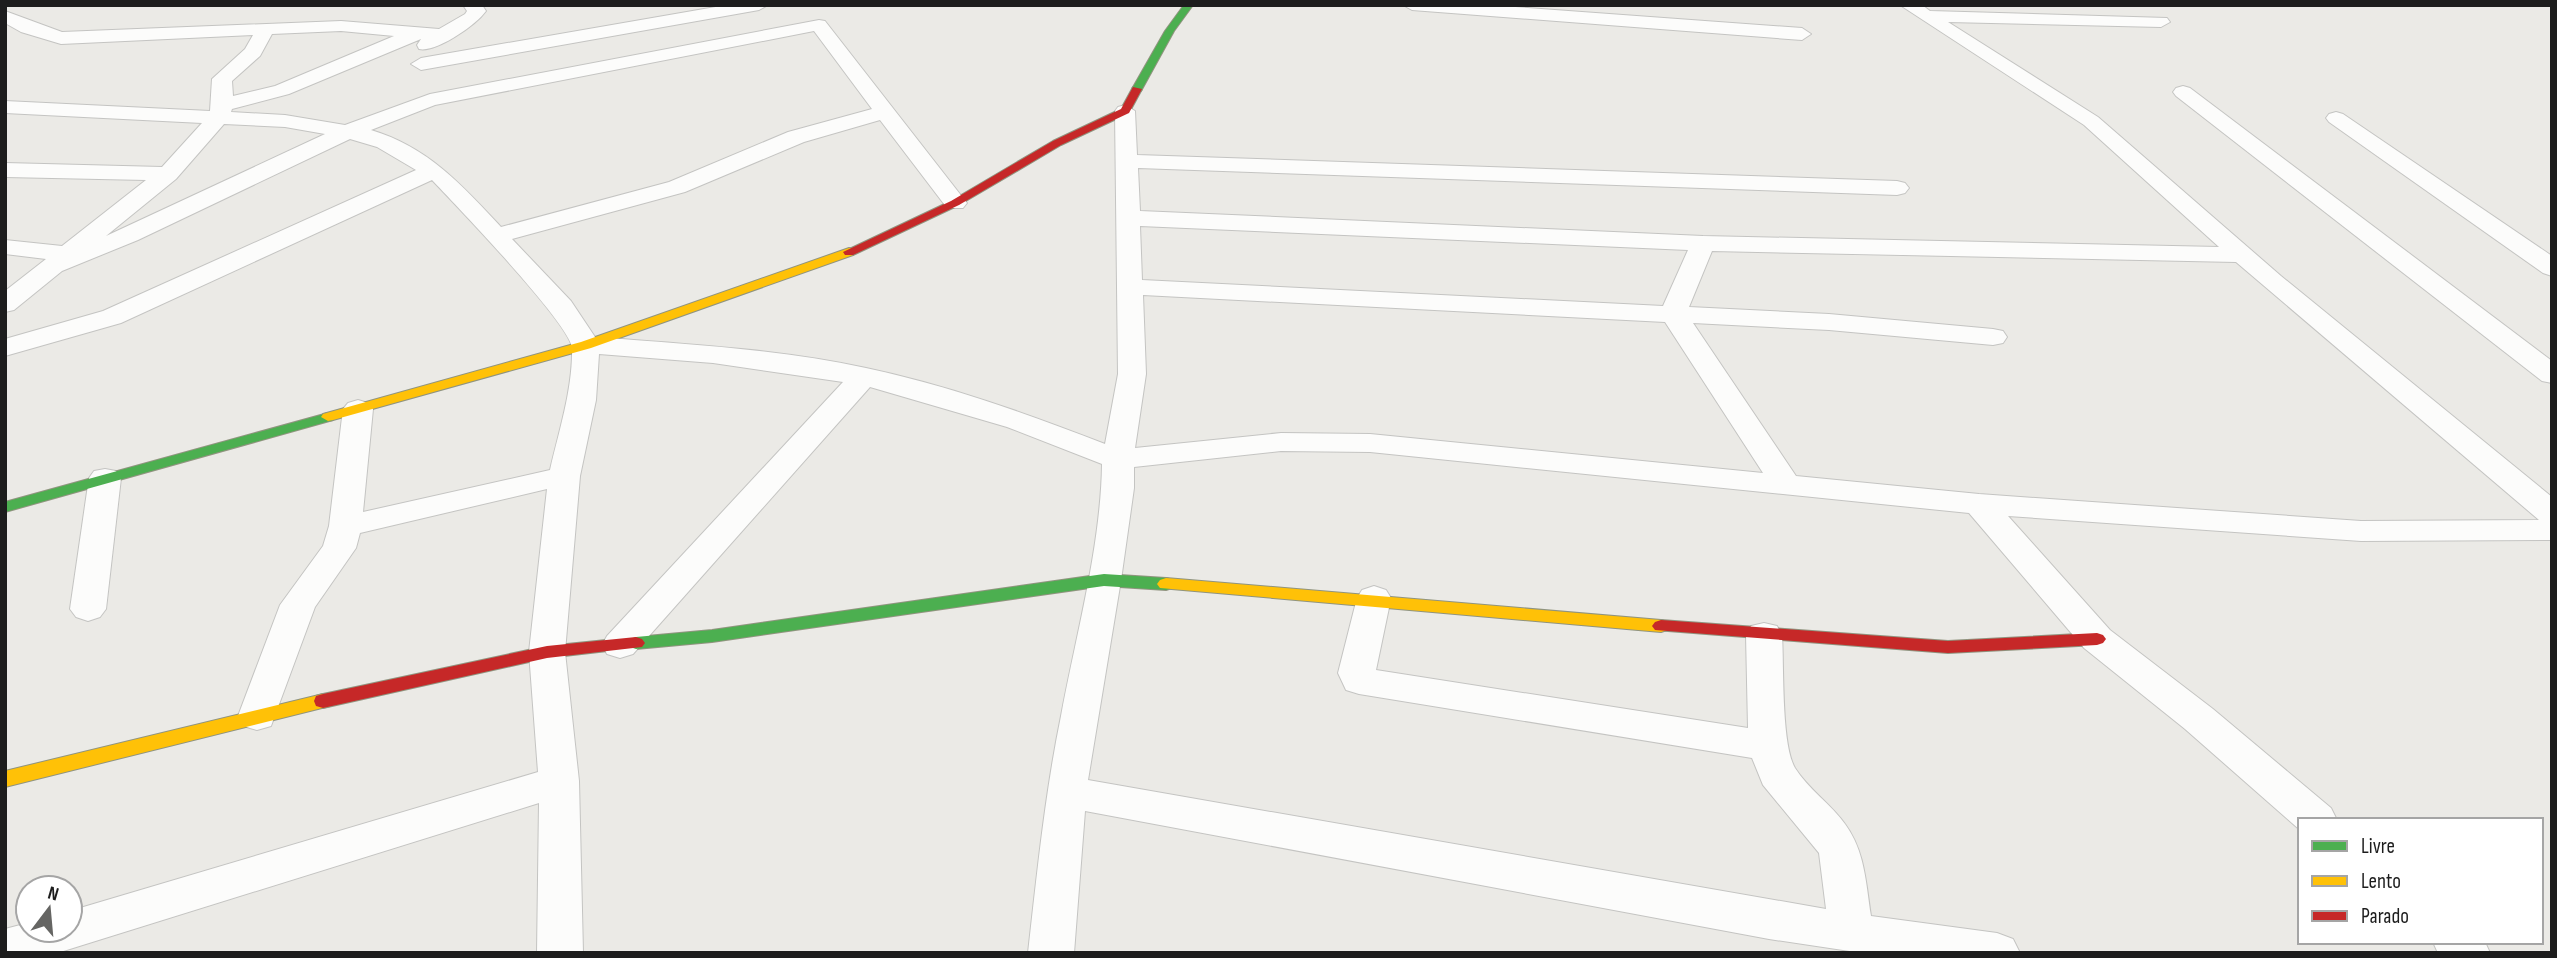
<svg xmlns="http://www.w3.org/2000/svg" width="2557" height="958" font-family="'Sofia Sans Condensed',sans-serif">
<rect width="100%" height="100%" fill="#ebeae6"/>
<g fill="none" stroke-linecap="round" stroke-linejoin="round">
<defs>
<g id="street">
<path d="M463,5H482L486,11C476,25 436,53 419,49L417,45L421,39L289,94L232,109L231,112L285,115L345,125L430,94L819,20L825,21L963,198L967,203L963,208H947L880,120L804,142L685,192L512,239L571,301L595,337C685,344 777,349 866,368C947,385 1028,414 1105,444L1118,374L1115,111L1118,107L1125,105L1135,111L1137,155L1897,181L1905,183L1909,188L1905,193L1897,195L1138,168L1140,211L1703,236L2219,247L2084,125L1900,5H1922L1930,11L2167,18L2170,22L2161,27L1948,22L2098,117L2281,276L2552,497V540L2361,541L2008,516L2110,630L2213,709L2331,808L2337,820H2300V830L2185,729L2084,648L1969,513L1370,452L1281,451L1134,467V488L1121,580L1088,780L1826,909L1819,853L1763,785L1752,758L1359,694L1346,690L1338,673L1357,598L1362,590L1374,586L1386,590L1391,598L1376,670L1748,728L1746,635L1751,626L1764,623L1777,626L1782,635C1784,665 1781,744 1795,768C1808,789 1831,804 1845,824C1865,851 1866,884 1871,916L1997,933L2013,939L2020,953H1863L1769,939L1085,811L1074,953H1028C1037,873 1045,794 1061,716C1076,635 1101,546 1102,464L1007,427L870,387L633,654L620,658L607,654L602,645L607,636L843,382L713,363L599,354L596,400L580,476L565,652L579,781L583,953H537L539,803L57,953H5V929L28,923V930H70V911L538,772L529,652L547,489L360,533L356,548L315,607L271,726L257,730L243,726L238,716L280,605L323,546L329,526L343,409L348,403L358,400L368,403L373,409L363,512L550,470C559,431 573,388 572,348C571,325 454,203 432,180L121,323L5,356V339L103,311L416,170L377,147L350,139L138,240L62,271L14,310L5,312V291L46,259L5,254V240L62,246L146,180L5,177V163L162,167L202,123L5,113V101L210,111L212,79L245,49L253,35L61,44L21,32L5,23V11L62,32L341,21L439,29L465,14L467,11ZM341,31L394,36L275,86L233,96L232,81L260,56L272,34ZM814,31L872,109L788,132L669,182L501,227C463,186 428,147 371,130L435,105ZM224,124L285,127L325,134L106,236L176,179ZM1140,226L1688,250L1663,306L1142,280ZM1712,251L2236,262L2539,520L2361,521L1979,494L1796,476L1693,323L1829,330L1993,345L2003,343L2007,337L2003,331L1993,329L1829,314L1689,307ZM1143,295L1665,322L1763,473L1370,434L1281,433L1135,448L1146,374Z"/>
<path d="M727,5H768L759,10L421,70L411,64L421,58Z"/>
<path d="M1403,5H1487L1802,28L1811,34L1802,40L1412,10Z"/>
<path d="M2183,86L2190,88L2552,361V383L2542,381L2176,96L2173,92L2176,88Z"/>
<path d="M2336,112L2343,114L2552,256V276L2543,273L2329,122L2326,118L2329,114Z"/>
<path d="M105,469L116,471L121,478L106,609L100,617L88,621L76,617L70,609L89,478L94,471Z"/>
<path d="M2433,942H2485L2490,953H2438Z"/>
</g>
<g id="fast">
<path d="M1184,5H1193L1174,31L1141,91H1133L1132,89L1165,31Z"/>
<path d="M328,413L333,414L335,417L333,420L5,512V502Z"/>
<path d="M1104,574L1166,578L1172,580L1175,584L1172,588L1166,590L1104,586L712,642L636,649L630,647L627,643L630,639L636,637L712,630Z"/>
</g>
<g id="slow">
<path d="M849,248L853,249V255L591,348L333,420L328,421L321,417L323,414L581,342Z"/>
<path d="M1166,578L1661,620L1667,622L1670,626L1667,630L1661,632L1160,588L1157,584L1160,580Z"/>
<path d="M323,694L330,696L332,701L330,706L5,787V771Z"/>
</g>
<g id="jam">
<path d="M1133,87L1142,89L1129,113L1061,145L959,205L853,255H845L843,252L951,201L1053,141L1121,109Z"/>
<path d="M1661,620L1948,641L2097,633L2103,635L2106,639L2103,643L2097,645L1948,653L1655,630L1652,626L1655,622Z"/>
<path d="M636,637L642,639L645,643L642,647L547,658L323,708L316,706L314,701L316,696L323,694L547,646Z"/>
</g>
</defs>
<!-- street casing -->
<use href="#street" stroke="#c4c4c2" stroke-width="2"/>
<!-- fast casing -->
<use href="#fast" stroke="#90947f" stroke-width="2"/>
<!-- slow casing -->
<use href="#slow" stroke="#90947f" stroke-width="2"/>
<!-- jam casing -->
<use href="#jam" stroke="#90947f" stroke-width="2"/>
<!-- street -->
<use href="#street" fill="#fcfcfb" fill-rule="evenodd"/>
<!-- fast -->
<use href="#fast" fill="#4caf50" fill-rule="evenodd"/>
<!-- slow -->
<use href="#slow" fill="#ffc107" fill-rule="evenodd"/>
<!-- jam -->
<use href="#jam" fill="#c62828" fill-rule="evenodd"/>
</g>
<!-- border -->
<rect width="2557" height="958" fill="none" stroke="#1d1d1d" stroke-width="14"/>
<!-- legend -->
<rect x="2298" y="818" width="245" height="126" fill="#ffffff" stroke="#a5a5a5" stroke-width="2"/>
<rect x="2312" y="841" width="35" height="10" fill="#4caf50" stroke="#a5a5a5" stroke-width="2"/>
<text x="2361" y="853" font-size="21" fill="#1d1d1d">Livre</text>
<rect x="2312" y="876" width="35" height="10" fill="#ffc107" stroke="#a5a5a5" stroke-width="2"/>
<text x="2361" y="888" font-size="21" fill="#1d1d1d">Lento</text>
<rect x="2312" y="911" width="35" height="10" fill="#c62828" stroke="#a5a5a5" stroke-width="2"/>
<text x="2361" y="923" font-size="21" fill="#1d1d1d">Parado</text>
<!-- north arrow -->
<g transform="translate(49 909) rotate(16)"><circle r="33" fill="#ffffff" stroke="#a5a5a5" stroke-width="2"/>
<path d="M0-5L12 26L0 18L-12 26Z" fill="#656563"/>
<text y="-10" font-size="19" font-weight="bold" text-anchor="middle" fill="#1d1d1d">N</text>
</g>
</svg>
